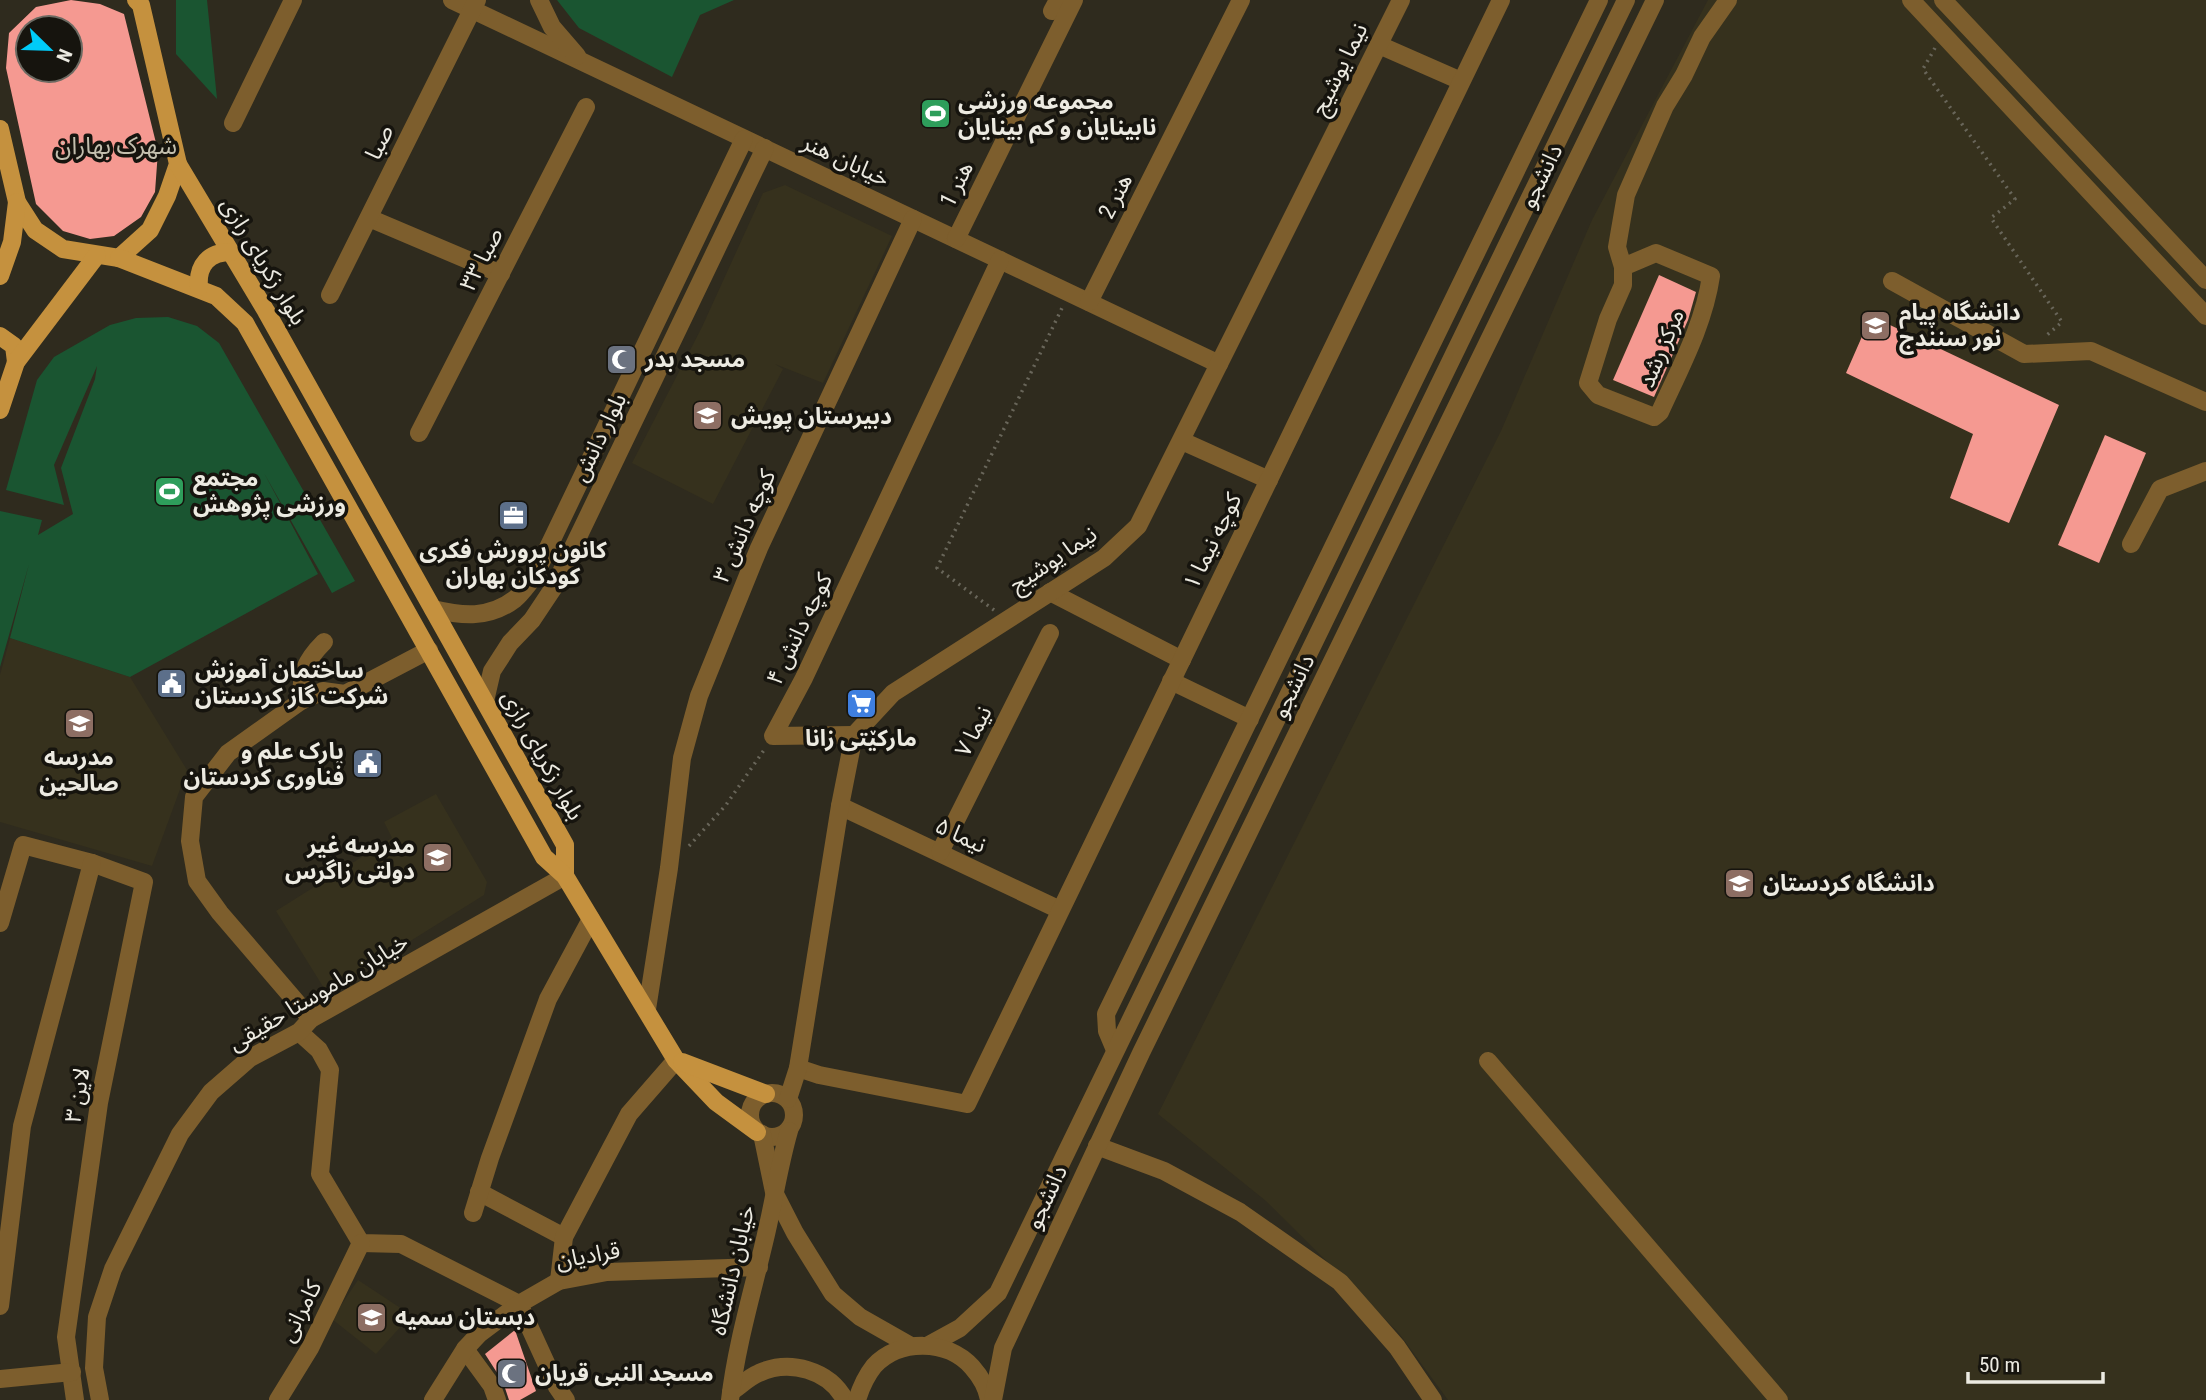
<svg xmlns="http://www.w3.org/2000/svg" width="2206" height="1400" font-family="'Roboto Condensed','Noto Sans Arabic',sans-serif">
<rect width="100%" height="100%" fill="#2f2b1e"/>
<!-- built -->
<g fill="#36311d">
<path d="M1708,0H2206V1400H1448L1398,1332L1266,1201L1158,1114L1501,431L1592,220Z"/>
<path d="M785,185L892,236L823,383L775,364L783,369L713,504L632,463L702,327L763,193Z"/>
<path d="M10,638L130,677L187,770L152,866L0,822V675Z"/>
<path d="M436,794L487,882L484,895L327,993L276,911L392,838L384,822Z"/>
<path d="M358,1280L411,1315L376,1354L332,1319Z"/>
</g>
<!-- green -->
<g fill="#1a5531">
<path d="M176,0H207L217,99L176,54Z"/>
<path d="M557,0H734L700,15L672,77L579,28Z"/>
<path d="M168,317L197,326L219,343L355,581L332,593L264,473L318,574L130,677L10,638L29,564L0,667V511L42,520L38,535L73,514L61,468L95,379L97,366L54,465L64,505L6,490L37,380L54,357L110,325L136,318Z"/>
</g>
<!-- building -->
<g fill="#f59991" fill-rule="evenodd">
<path d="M71,0L100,4L124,14L158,151L155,192L141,217L114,236L90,239L63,231L36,204L6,68L9,33L36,7ZM28,28H70V70H28Z"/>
<path d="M1659,275L1696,292L1688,320L1654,397L1613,380Z"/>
<path d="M1871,316L2059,405L2009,523L1950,498L1973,434L1846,373Z"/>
<path d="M2105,435L2146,453L2099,563L2058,545Z"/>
<path d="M515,1330L536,1391L520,1400H509L503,1382L485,1354Z"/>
</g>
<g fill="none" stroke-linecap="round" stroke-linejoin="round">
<!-- path -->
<g stroke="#69665a" stroke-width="3.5" stroke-dasharray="2 5" stroke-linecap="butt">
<path d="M1935,48L1923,69L2015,199L1991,218L2062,322L2047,335"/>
<path d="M994,610L937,568L1062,308"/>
<path d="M689,846L726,805L764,750"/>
</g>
<!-- minor -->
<g stroke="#7d5e2d" stroke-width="18">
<path d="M452,0L1219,364"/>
<path d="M539,0L552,27L577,56"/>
<path d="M1911,0L2206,316"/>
<path d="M1943,0L2206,280"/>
<path d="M1052,11L1058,0"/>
<path d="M1379,45L1461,81"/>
<path d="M233,123L293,0"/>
<path d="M369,218L501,274"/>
<path d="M956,239L1074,0"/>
<path d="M1623,267L1656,253L1711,276C1704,324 1680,368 1660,412L1654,417L1598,395L1588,383L1608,319L1623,285V267L1617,247L1626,195L1665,106L1684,75L1702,37L1728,0"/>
<path d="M1892,281L2024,354L2091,351L2206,402"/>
<path d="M330,295L477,0"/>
<path d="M1089,302L1241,0"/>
<path d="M419,433L586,107"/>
<path d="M1182,441L1269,480"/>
<path d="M2131,544L2160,489L2206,471"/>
<path d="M1050,592L1182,660"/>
<path d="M433,609C462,616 489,619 515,599C522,593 528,584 534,577L744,139"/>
<path d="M1171,681L1250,719"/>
<path d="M301,701C301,673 304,662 324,642"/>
<path d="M485,701L492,671L510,643L532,620L554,587L765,148"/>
<path d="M854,735L773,736L804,678L1000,260"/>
<path d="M840,806L1060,910"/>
<path d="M940,852L1050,633"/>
<path d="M0,923L23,845L92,863L144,882L99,1103L66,1337L75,1400"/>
<path d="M647,1009L669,868L682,758L699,696L759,548L913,219"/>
<path d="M311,1019L220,913L197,881L190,841L194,797L228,753L301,701L323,691L345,694L429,650"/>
<path d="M299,1032L319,1050L330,1070L320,1174L361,1243L401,1244L519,1304L557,1387L566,1400"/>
<path d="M1115,1050L1107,1031L1106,1014L1599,0"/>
<path d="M1488,1061L1779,1400"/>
<path d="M798,1068L819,1075L967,1104L1501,0"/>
<circle cx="772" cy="1115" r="22"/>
<path d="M788,1099L798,1068L840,806L854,735L893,693L1104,558L1138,526L1401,0"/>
<path d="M762,1134L774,1192L795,1233L833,1294L860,1317L911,1346"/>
<path d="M1097,1146L1164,1171L1240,1212L1340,1282L1397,1347L1433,1400"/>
<path d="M479,1192L564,1237"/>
<path d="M473,1213L490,1158L548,999L591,919"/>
<path d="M559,1281L564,1237L629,1114L676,1060"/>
<path d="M0,1306L22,1126L92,863"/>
<path d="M929,1345L960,1328L998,1293L1626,0"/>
<path d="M465,1349L492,1386L497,1400"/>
<path d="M0,1379L72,1372"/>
<path d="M731,1392C740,1386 749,1377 759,1373C790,1359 829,1370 845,1400"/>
<path d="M100,1400L94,1368L97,1317L113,1269L180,1134L211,1092L250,1058L299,1032L311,1019L565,876"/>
<path d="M278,1400L310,1348L361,1243"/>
<path d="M433,1400L465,1349L479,1334L519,1304L559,1281L607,1272L759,1267"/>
<path d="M730,1400C736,1348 751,1297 763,1247C773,1208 778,1169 789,1131"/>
<path d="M857,1400C861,1387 866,1376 874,1366C899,1339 947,1339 972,1367C980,1376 987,1387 989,1400"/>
<path d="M993,1400L1003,1348L1141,1053L1655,0"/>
</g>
<!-- major -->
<g stroke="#c5913e" stroke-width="18">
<path d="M0,129L17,202L35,230L63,249L119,258L150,230L167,196L178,164L141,5L136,0"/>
<path d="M178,164L266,311L565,845V876"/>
<path d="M119,258L216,296L245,323L544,857L565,876L676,1060L716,1102L757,1132"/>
<path d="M0,276L12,242L17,202"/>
<path d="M199,287C197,265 209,252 231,252"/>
<path d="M0,336L14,346L16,362"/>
<path d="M0,410L16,362L97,255"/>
<path d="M682,1062L766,1094"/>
</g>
</g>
<!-- icons -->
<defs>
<symbol id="stadium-square" viewBox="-11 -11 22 22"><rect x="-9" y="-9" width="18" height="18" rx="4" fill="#2e9e5b" stroke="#16140e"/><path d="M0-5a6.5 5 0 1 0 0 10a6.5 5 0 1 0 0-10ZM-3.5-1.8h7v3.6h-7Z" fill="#fff"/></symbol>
<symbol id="university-square" viewBox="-11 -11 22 22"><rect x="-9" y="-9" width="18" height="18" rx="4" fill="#8d6e63" stroke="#16140e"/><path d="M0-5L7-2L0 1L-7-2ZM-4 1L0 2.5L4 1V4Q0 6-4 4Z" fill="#fff"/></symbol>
<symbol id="mosque-square" viewBox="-11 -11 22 22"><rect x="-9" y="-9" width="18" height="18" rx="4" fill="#6b7280" stroke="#16140e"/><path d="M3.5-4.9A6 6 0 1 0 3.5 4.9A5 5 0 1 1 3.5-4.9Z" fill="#fff"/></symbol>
<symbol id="school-square" viewBox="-11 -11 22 22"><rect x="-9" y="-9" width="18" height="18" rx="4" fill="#8d6e63" stroke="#16140e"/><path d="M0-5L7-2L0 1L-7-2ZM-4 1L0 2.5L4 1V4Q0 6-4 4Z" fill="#fff"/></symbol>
<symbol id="office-square" viewBox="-11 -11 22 22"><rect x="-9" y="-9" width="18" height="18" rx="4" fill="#5c6f8a" stroke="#16140e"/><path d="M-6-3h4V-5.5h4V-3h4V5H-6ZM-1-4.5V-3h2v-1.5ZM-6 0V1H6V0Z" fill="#fff"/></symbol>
<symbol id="civic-square" viewBox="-11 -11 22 22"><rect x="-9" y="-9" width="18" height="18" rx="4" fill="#5c6f8a" stroke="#16140e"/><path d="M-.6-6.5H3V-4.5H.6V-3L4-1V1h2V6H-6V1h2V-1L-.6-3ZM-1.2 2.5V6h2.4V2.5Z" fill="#fff"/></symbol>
<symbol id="supermarket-square" viewBox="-11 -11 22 22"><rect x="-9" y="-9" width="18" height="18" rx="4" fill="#3f7fe0" stroke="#16140e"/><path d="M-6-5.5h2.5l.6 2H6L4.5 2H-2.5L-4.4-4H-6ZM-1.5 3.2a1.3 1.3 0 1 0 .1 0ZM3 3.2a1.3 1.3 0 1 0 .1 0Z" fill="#fff"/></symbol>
</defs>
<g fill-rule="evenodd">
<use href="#stadium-square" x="918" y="96" width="35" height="35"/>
<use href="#university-square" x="1858" y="308" width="35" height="35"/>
<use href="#mosque-square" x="604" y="342" width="35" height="35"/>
<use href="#school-square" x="690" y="398" width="35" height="35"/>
<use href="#stadium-square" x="152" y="474" width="35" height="35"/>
<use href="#office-square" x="496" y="498" width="35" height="35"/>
<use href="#civic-square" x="154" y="666" width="35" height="35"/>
<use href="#supermarket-square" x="844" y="686" width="35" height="35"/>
<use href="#school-square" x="62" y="706" width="35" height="35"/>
<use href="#civic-square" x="350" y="746" width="35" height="35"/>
<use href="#school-square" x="420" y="840" width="35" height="35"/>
<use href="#university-square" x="1722" y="866" width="35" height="35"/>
<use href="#school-square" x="354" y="1300" width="35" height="35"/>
<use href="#mosque-square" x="494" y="1356" width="35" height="35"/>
</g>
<g text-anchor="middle" stroke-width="7" stroke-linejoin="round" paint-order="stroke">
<!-- street labels -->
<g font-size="23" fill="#eceae1" stroke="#16140e">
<text transform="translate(1339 69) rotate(-64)" y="8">نیما یوشیج</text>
<text transform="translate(379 142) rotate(-64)" y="8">صبا</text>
<text transform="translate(846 160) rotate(25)" y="8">خیابان هنر</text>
<text transform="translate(1541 176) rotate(-64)" y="8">دانشجو</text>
<text transform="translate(956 184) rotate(-64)" y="8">هنر 1</text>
<text transform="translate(1115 196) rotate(-63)" y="8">هنر 2</text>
<text transform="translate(481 259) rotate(-63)" y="8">۳۳ صبا</text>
<text transform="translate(264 261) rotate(59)" y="8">بلوار زکریای رازی</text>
<text transform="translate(1661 348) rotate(-67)" y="8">مرکز رشد</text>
<text transform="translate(599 437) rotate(-64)" y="8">بلوار دانش</text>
<text transform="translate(744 526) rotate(-66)" y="8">کوچه دانش ۳</text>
<text transform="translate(1212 541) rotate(-64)" y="8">کوچه نیما ۱</text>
<text transform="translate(1053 559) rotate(-34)" y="8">نیما یوشیج</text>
<text transform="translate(799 629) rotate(-64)" y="8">کوچه دانش ۴</text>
<text transform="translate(1293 686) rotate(-64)" y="8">دانشجو</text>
<text transform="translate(973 731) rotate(-63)" y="8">نیما ۷</text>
<text transform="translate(543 755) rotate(61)" y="8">بلوار زکریای رازی</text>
<text transform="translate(961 835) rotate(25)" y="8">نیما ۵</text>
<text transform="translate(318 992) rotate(-31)" y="8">خیابان ماموستا حقیقی</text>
<text transform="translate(77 1095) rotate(-80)" y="8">لاین ۳</text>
<text transform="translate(1046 1197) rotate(-65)" y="8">دانشجو</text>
<text transform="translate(588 1255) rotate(-10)" y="8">قرادیان</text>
<text transform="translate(732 1270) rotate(-77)" y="8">خیابان دانشگاه</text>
<text transform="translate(300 1311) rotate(-63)" y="8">کامرانی</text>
</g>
<!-- poi labels -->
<g font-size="23" font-weight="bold" fill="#eceae1" stroke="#16140e" text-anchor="start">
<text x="958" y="109">مجموعه ورزشی<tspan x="958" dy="26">نابینایان و کم بینایان</tspan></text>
<text x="1899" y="320">دانشگاه پیام<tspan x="1899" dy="26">نور سنندج</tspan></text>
<text x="645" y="367">مسجد بدر</text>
<text x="731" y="424">دبیرستان پویش</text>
<text x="193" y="486">مجتمع<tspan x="193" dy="26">ورزشی پژوهش</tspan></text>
<text x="513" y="558" text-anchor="middle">کانون پرورش فکری<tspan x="513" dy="26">کودکان بهاران</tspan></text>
<text x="195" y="678">ساختمان آموزش<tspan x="195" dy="26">شرکت گاز کردستان</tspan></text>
<text x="861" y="746" text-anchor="middle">مارکێتی زانا</text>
<text x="344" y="759" text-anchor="end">پارک علم و<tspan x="344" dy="26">فناوری کردستان</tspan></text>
<text x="79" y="765" text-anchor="middle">مدرسه<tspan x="79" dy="26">صالحین</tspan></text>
<text x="415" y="853" text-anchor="end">مدرسه غیر<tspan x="415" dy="26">دولتی زاگرس</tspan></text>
<text x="1763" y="891">دانشگاه کردستان</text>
<text x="395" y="1325">دبستان سمیه</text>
<text x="535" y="1381">مسجد النبی قریان</text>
</g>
<!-- neighbourhood labels -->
<g font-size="24" fill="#c3bfae" stroke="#16140e">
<text x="116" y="154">شهرک بهاران</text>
</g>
</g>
<!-- north arrow -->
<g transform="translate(49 49) rotate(113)"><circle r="33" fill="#16140e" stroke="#6c6a62" stroke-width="2"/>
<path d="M0-5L12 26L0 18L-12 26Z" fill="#00cbf8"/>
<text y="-10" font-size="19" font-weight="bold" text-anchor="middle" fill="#eceae1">N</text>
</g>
<!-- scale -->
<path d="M1968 1372v10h135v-10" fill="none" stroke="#eceae1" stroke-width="3.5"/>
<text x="1979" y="1372" font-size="21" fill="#eceae1" stroke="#16140e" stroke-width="5" paint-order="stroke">50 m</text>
</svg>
